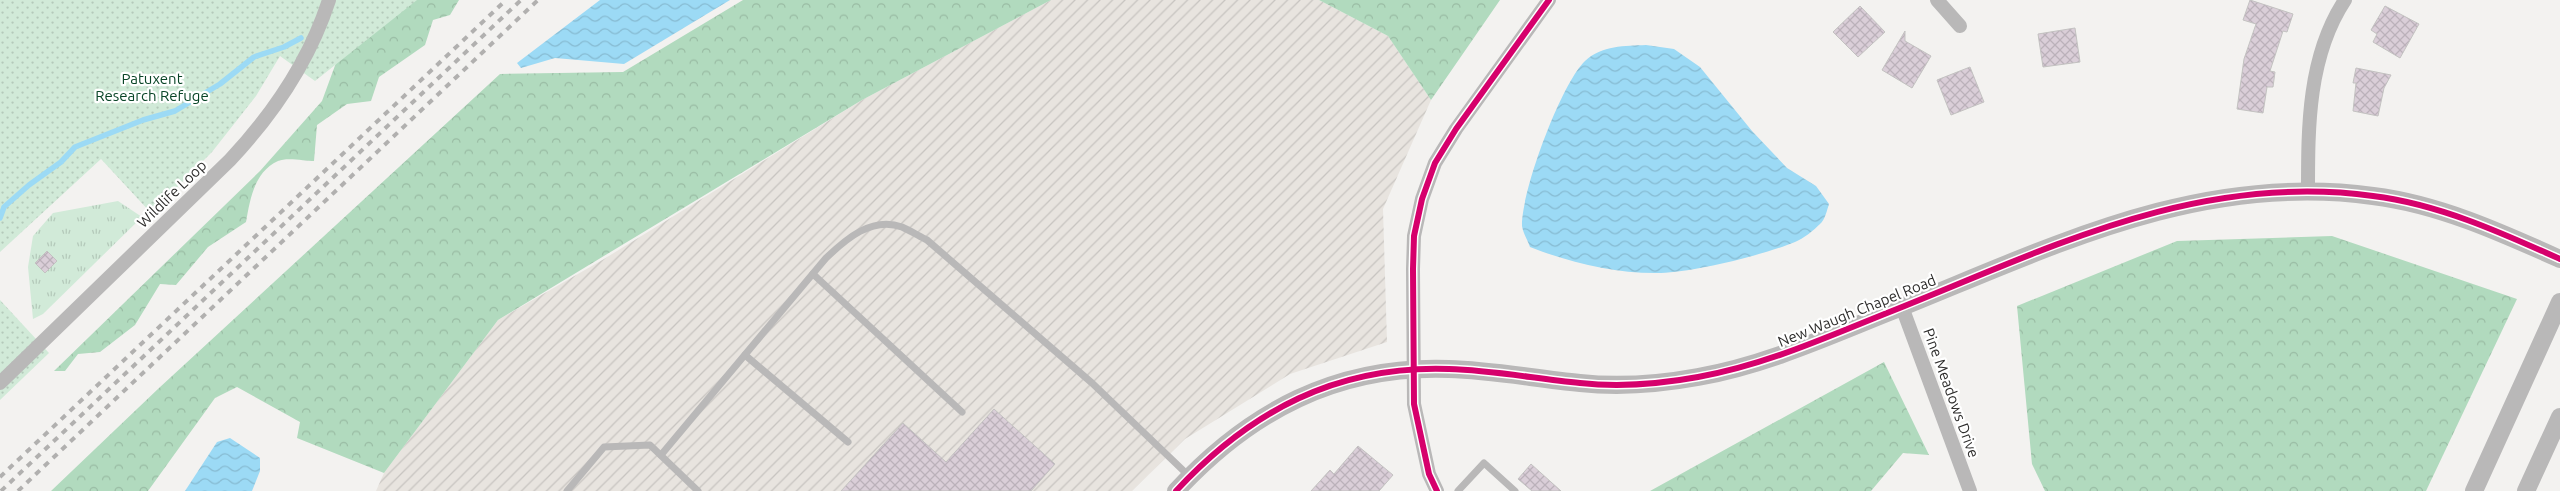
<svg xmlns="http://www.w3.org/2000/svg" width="2560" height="491" font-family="Ubuntu,sans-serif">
<defs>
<pattern id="industrial-furrows" width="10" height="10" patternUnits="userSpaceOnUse" patternTransform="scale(1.25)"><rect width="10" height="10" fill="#e8e4df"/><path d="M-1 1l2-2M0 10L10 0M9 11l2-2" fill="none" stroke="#c7c4c0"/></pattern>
<pattern id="grass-tufts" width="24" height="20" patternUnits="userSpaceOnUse" patternTransform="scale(1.25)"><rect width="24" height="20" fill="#d1ead8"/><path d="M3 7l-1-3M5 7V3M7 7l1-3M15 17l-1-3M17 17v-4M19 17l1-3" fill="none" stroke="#b4c9ba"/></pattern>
<pattern id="forest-crowns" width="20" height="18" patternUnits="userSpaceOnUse" patternTransform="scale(1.25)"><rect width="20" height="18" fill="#b1dabe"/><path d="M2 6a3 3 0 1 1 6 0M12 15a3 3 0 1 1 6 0" fill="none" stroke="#99bba3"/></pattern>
<pattern id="park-dots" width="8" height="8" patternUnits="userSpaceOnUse" patternTransform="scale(1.25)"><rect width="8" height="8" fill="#d1ead8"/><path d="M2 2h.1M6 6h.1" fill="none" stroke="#b4c9ba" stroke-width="1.8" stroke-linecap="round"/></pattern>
<pattern id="water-waves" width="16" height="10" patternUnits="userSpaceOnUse" patternTransform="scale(1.25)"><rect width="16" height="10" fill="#9cdaf5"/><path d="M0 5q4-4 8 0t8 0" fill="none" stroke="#87bbd2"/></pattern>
<pattern id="building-cross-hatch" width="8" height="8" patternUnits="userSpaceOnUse" patternTransform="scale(1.25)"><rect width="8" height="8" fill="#daced8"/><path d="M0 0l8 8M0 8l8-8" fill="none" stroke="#bbb1ba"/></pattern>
</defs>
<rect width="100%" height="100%" fill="#f3f2f0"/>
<!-- industrial -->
<path fill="url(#industrial-furrows)" d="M1051,0H1319L1388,36L1431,100L1383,209L1387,342L1290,374L1185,439L1132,491H376L384,473L498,320L604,259L862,100Z"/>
<!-- grass -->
<path fill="url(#grass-tufts)" d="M118,201L142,217L43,314L33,319L28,267L33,236L53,213Z"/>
<!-- forest -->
<g fill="url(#forest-crowns)">
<path d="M359,0H459L450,15L433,20L425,45L379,77L371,101L347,104L317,125L314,161C305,161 287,157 278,161C254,172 250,200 246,222L208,247L176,285L160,284L135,325L100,352L78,354L65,371H54L260,171L322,101Z"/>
<path d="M743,0H1051L862,100L498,320L384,473L297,438L300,422L237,387L215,398L148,491H51L159,388L500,74L623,72Z"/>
<path d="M1319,0H1500L1431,100L1388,36Z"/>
<path d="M2332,236L2517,299L2426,491H2045L2032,464L2017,306L2177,241Z"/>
<path d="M1884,362L1929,455L1903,453L1871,491H1650Z"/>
</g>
<!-- park -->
<g fill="url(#park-dots)">
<path d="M0,0H417L315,81L280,56L256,96L212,152L151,213L101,159L0,252Z"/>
<path d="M0,300L49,353L0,400Z"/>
</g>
<!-- water -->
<g fill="url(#water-waves)">
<path d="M600,0H730L624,64L555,58L521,68L517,63Z"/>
<path d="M1646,45L1674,49L1700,67L1752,131L1787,168L1816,186L1829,204C1827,210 1825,220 1820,224C1814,230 1803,239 1795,242C1764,255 1694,272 1661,273C1616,274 1571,263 1530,247C1528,241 1523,233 1522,226C1521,192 1561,84 1585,61C1602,45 1625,46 1646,45Z"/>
<path d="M230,438L260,458V471L252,491H185L217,442Z"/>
</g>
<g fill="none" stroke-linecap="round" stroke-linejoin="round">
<!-- stream -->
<path stroke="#9cdaf5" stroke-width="5.5" d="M0,218L4,207L29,185L61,162L75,147L143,120L175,111L220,84L254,57L284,47L301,38"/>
</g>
<!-- building -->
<g fill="url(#building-cross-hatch)" stroke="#c3c2c1">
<path d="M2250,0L2293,14L2287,32L2283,31L2270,71L2275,72L2273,87H2267L2263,113L2237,109L2244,59L2256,24L2243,20Z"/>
<path d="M1860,6L1885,32L1858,57L1833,32Z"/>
<path d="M2385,6L2419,24L2400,58L2373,42L2377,34L2371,30Z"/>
<path d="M2075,28L2080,62L2043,67L2038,34Z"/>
<path d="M1905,31V41L1931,56L1912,88L1882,70Z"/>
<path d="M1970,67L1984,102L1951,115L1937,80Z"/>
<path d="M2356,68L2391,75L2384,88L2378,116L2353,111L2356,83H2353Z"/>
<path d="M47,251L57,261L45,273L35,263Z"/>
<path d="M994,409L1055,464L1031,491H841L903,423L946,462Z"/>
<path d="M1358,446L1393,475L1379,491H1311L1330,470L1334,474Z"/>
<path d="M1531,464L1561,491H1532L1518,479Z"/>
</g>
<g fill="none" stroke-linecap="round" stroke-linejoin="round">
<!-- service -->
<g stroke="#b9b8b8" stroke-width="7">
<path d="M813,274L962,412"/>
<path d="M745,355L848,442"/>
<path d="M661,455L826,258C846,239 872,216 902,227C911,231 919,236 927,240L1092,383L1189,476"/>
<path d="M567,491L604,447L650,445L698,491"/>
<path d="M1458,491L1484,463L1515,491"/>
</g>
<!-- minor -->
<g stroke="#b9b8b8" stroke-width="14">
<path d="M1937,0L1960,26"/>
<path d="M2308,191C2308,126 2308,56 2345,0"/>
<path d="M1902,307L1970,491"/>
<path d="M0,383L230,160C274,113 309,62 329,0"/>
<path d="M1437,491L1429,474L1414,404L1413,269L1414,236L1422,199L1435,163L1456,129L1549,0"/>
</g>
<!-- tertiary -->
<g stroke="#b9b8b8" stroke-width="18">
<path d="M1176,491C1250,411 1337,365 1449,369C1492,370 1537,379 1580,383C1618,387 1660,384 1698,377C1766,365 1829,336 1892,311C2050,248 2197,172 2373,196C2438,204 2500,232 2560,259"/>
<path d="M2474,491L2560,302"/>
<path d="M2526,491L2560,417"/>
</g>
<!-- rail -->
<g stroke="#b1b0af" stroke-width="4" stroke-dasharray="6 6" stroke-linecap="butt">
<path d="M0,477L506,0"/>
<path d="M1,491L521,0"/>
<path d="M18,491L538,0"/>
</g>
<defs>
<g id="cycleway">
<path d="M1176,491C1250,411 1337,365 1449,369C1492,370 1537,379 1580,383C1618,387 1660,384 1698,377C1766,365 1829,336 1892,311C2050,248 2197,172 2373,196C2438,204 2500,232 2560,259"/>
<path d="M1437,491L1429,474L1414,404L1413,269L1414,236L1422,199L1435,163L1456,129L1549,0"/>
</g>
</defs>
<!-- cycleway casing -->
<use href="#cycleway" stroke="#fff" stroke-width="9"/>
<!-- cycleway -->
<use href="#cycleway" stroke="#d6006c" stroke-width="6"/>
</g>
<g text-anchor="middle" stroke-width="4.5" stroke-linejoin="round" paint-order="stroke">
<!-- park labels -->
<g font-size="15" fill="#094527" stroke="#fff">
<text x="152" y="84">Patuxent<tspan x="152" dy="17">Research Refuge</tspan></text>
</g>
<!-- street labels -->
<g font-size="15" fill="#2e2d2c" stroke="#fff">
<text transform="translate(172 194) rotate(-44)" y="5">Wildlife Loop</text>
<text transform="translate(1857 311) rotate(-22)" y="5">New Waugh Chapel Road</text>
<text transform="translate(1951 393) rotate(70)" y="5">Pine Meadows Drive</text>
</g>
</g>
</svg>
